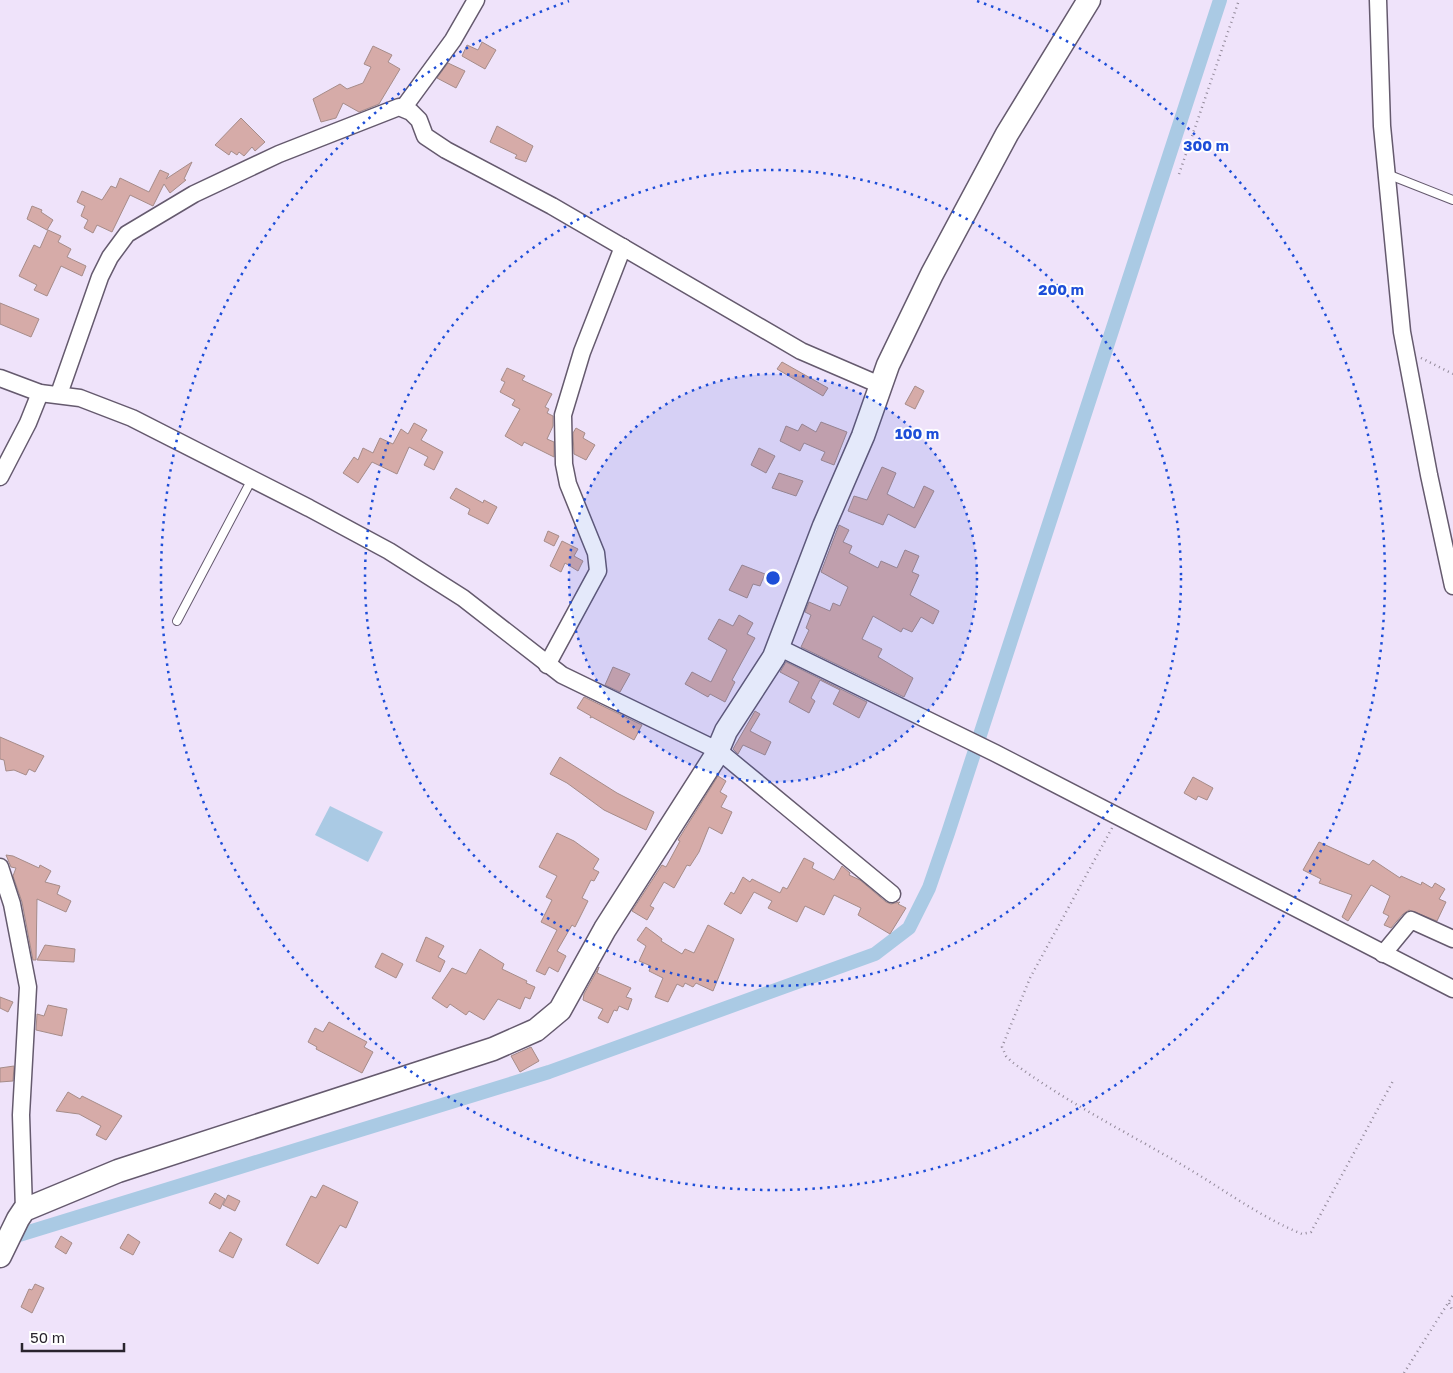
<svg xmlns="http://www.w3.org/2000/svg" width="1453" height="1373" font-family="'Golos Text',sans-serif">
<rect width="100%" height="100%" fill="#efe3fa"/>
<!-- water -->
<path fill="#aacae4" d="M330,806L383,832L368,862L315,835Z"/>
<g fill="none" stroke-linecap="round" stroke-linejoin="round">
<!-- canal -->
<path stroke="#aacae4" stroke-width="14" d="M6,1239L549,1072L875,954L909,928L929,888L948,833L1220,0"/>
</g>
<!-- building -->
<g fill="#d6aba8" stroke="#a68c89">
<path d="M482,42L496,50L485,69L462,56L467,45L478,50Z"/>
<path d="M373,46L392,55L388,62L400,69L379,104L359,112L343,103L336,118L321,122L313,99L340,84L347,89L363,83L371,67L364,64Z"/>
<path d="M448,63L465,71L456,88L437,78Z"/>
<path d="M241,118L265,142L255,151L252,147L244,156L239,152L237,155L231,151L229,155L215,145Z"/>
<path d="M497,126L533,146L526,162L515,158L517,155L490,142Z"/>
<path d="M192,162L184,179L186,180L170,193L164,184L153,206L130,195L112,232L97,225L93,233L84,228L88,220L81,216L85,206L77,202L82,191L102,200L111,186L116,188L120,178L149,192L160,170L169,174L166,179Z"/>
<path d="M32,206L42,210L41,212L53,220L47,230L27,219Z"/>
<path d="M48,230L61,236L58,242L71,249L67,257L86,266L82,276L61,266L47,296L34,290L37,285L19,276L34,245L40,248Z"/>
<path d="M0,303L39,319L31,337L0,324Z"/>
<path d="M782,362L828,388L823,396L777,369Z"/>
<path d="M507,368L525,376L522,380L552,394L545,407L549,409L547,413L553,416V426L547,439L554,442V457L524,442L522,446L505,436L520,409L512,405L515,400L500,392L505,382L501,380Z"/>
<path d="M915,386L924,391L915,409L905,404Z"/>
<path d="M821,422L847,432L834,465L821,460L825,452L804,443L800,451L780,441L786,426L798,431L802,424L816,432Z"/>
<path d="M414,423L427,430L421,440L443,452L434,470L424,465L428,457L409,447L397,474L372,462L358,483L343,473L354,457L358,460L363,448L373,453L380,438L393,444L401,429L408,434Z"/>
<path d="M576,428L585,433L583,438L595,445L586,460L574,454L573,433Z"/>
<path d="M759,448L775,456L766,473L751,465Z"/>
<path d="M882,467L896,473L887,494L914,508L924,486L934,491L915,528L888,514L883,525L848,511L854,496L867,500Z"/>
<path d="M779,473L803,481L796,496L772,488Z"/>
<path d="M456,488L483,503L484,500L497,507L488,524L468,514L470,509L450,498Z"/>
<path d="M839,525L849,530L843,542L852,546L849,553L878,568L881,561L897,568L905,550L919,556L912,572L919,575L910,595L939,611L933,624L921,617L912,632L903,628L901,632L873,616L862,639L882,649L878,657L913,678L904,697L801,647L809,630L806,628L811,615L805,612L809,602L830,611L833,603L840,606L848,587L821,572Z"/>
<path d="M548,531L559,536L554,546L544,541Z"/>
<path d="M562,541L578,549L574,556L583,561L578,571L565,563L561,572L550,566Z"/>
<path d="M742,565L765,574L760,586L753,584L747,598L729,590Z"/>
<path d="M739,615L753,623L747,634L755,638L732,680L735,682L725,702L710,694L708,697L685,684L692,672L711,682L727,650L708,639L719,619L733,626Z"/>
<path d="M786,662L867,702L859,718L833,704L840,690L820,680L811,698L815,701L809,713L789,702L799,682L780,672Z"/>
<path d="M613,667L630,674L620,692L605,685Z"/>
<path d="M584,697L642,725L634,740L592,717L590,718L591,716L577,708Z"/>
<path d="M755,711L760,714L750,731L771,742L765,755L743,745L738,754L733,749Z"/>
<path d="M0,737L44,756L35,772L29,769L26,775L14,770L6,771L4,760L0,759Z"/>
<path d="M560,757L617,793L654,812L646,830L604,810L567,783L550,774Z"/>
<path d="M718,776L726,781L720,792L727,796L721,807L732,812L722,834L709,827L699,852L690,866L687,865L674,888L664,882L650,906L654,908L647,920L632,911L662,865L666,867L680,841L678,840Z"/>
<path d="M1193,777L1213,788L1207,800L1198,796L1196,800L1184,793Z"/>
<path d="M557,833L574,841L599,859L593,869L599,872L594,881L591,880L582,898L588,901L575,927L572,925L557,951L566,956L558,972L549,967L545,975L536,971L557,930L541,922L552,900L546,897L557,876L539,867Z"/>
<path d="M1319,842L1369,865L1373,860L1400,878L1401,876L1421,885L1422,882L1432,888L1435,883L1445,889L1439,899L1446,902L1437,921L1409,910L1403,914L1391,928L1384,925L1389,916L1383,913L1390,896L1371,885L1348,921L1342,917L1352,895L1319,883L1321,879L1303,870Z"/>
<path d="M6,855L13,856L39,868L40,865L51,871L45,882L60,886L57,894L71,901L66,912L37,899L36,960H33L22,902L13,876L16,868L11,867Z"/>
<path d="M804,858L814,863L812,868L834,880L842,866L850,873L849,875L860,880L886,902L891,904L900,902L898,904L906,908L890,934L858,915L861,908L834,895L824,915L805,906L797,922L768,908L772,901L754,892L741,914L724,904L731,892L734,894L743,877L750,882L752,879L780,893L783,887L787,889Z"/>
<path d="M708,925L734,939L713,991L696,983L693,987L685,983L683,987L677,984L668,1002L655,997L663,978L649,971L651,966L639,961L646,946L637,940L646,927L662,939L661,941L682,954L685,949L694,953Z"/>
<path d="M426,937L444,946L438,957L445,961L440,972L416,961Z"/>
<path d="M45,945L75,949L74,962L37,960Z"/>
<path d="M480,949L504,964L502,969L527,981L526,983L535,987L530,999L525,997L520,1009L498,999L484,1020L469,1011L466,1015L450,1004L447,1008L432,998L452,968L466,974Z"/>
<path d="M382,953L403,964L396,978L375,967Z"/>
<path d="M599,967L597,973L631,988L626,997L632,999L628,1010L619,1006L617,1011L614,1010L608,1023L598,1018L603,1009L583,1000L584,994Z"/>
<path d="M0,997L13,1002L8,1012L0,1008Z"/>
<path d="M48,1005L67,1009L62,1036L36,1030L37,1014L44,1016Z"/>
<path d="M329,1022L367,1042L364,1047L373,1052L362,1073L316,1049L317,1047L308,1042L315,1028L323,1032Z"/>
<path d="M531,1047L539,1061L520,1072L511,1056Z"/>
<path d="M14,1066L13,1081L0,1082V1068Z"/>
<path d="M68,1092L80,1099L82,1096L122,1116L106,1140L96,1135L101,1126L79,1114L56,1111Z"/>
<path d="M323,1185L358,1202L346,1228L340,1225L318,1264L286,1245L311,1196L316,1198Z"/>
<path d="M215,1193L225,1199L220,1209L209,1203Z"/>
<path d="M228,1195L240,1201L235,1211L223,1205Z"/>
<path d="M230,1232L242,1239L233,1258L219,1251Z"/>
<path d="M128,1234L140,1242L133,1255L120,1248Z"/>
<path d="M61,1236L72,1243L66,1254L55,1247Z"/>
<path d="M35,1284L44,1288L32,1313L21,1307L29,1289L32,1290Z"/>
</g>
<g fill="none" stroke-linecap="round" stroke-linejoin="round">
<defs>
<g id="lane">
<path d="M1387,174L1453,200"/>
<path d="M177,621L252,479"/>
</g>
<g id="street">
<path d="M1378,0L1382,126L1402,332L1429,475L1453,586"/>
<path d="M404,107L453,40L476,0"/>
<path d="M0,378L40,393L80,398L132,418L309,508L389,551L463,598L562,675L719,751L892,894"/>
<path d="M59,394L100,277L110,257L127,234L194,194L279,154L399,107L411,112L419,120L425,136L446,150L552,206L801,351L880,385"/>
<path d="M0,477L28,423L40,393"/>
<path d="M778,647L995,753L1453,989"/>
<path d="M547,665L598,571L596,553L568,484L564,464L563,415L582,352L623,247"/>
<path d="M0,867L12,904L28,987L21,1115L24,1210"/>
<path d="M1383,954L1411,920L1453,939"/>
</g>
<path id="secondary" d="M0,1256L18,1219L24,1210L118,1171L493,1049L536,1030L560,1010L605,929L715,757L726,731L774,657L824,526L863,436L888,365L932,274L1007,134L1089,0"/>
</defs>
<!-- lane casing -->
<use href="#lane" stroke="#655a6e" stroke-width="10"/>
<!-- street casing -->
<use href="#street" stroke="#655a6e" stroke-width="19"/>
<!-- secondary casing -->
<use href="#secondary" stroke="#655a6e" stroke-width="25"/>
<!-- path -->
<g stroke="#928999" stroke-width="2.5" stroke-dasharray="1 4" stroke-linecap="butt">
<path d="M1179,174L1239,0"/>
<path d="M1421,358L1453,374"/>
<path d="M1112,828L1030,978L1002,1047L1006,1056L1012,1062C1066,1102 1126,1132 1184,1166C1223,1189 1260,1217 1302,1234L1311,1232L1393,1081"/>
<path d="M1449,1303L1453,1312"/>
<path d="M1404,1373L1453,1295"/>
</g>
<!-- lane -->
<use href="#lane" stroke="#fff" stroke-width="8"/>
<!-- street -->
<use href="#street" stroke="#fff" stroke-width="16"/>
<!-- secondary -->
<use href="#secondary" stroke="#fff" stroke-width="22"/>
</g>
<!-- distance rings -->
<circle cx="773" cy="578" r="204" fill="#1d4ed8" fill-opacity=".12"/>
<g fill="none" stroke="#1d4ed8" stroke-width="2.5" stroke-dasharray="2.5 5">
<circle cx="773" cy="578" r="204"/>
<circle cx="773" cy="578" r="408"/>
<path d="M977 1A612 612 0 1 1 569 1"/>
</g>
<circle cx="773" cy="578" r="8" fill="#1d4ed8" stroke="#fff" stroke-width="2.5"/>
<g font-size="15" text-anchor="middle" font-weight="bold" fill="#1d4ed8" stroke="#fff" stroke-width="4" stroke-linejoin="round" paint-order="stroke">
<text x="1206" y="151">300 m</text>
<text x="1061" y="295">200 m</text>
<text x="917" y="439">100 m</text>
</g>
<!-- scale -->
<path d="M22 1343v8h102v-8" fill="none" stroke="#29242d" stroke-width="2.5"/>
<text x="30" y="1343" font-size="15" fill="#29242d" stroke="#ffffff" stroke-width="4" paint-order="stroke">50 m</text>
</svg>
